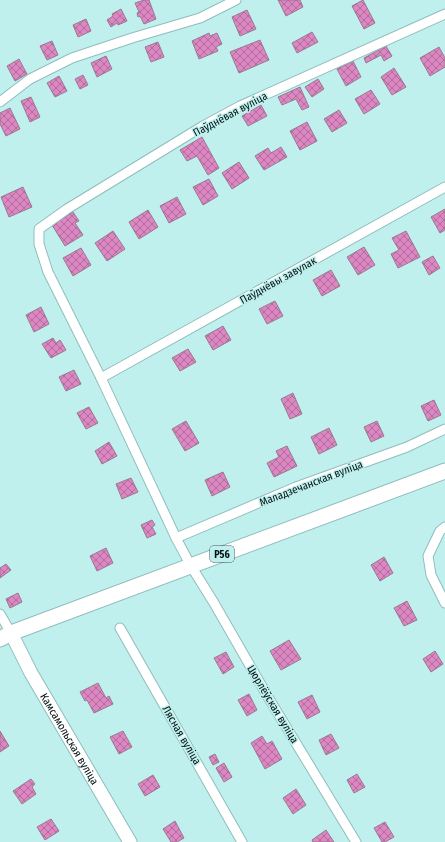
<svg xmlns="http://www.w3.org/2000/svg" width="445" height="842" font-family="'Fira Sans Condensed',sans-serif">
<defs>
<pattern id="building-cross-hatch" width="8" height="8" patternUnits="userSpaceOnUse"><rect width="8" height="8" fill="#dc86c2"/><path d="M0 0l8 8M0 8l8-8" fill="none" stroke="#b06c9c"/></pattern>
</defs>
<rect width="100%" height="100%" fill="#c0f0ee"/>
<!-- building -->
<g fill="url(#building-cross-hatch)" stroke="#997a8f">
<path d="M144,0H149L156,19L144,24L140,16L138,17L137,13L139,12L135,3Z"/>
<path d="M278,0H300L303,7L286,16Z"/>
<path d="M363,0L375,23L364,29L352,6Z"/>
<path d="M121,9L127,21L118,25L117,23L111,27L107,20L113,16L112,14Z"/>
<path d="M247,10L256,29L240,36L232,17Z"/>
<path d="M86,19L91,31L78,37L73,25Z"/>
<path d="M312,32L318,42L297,53L292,43Z"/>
<path d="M209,33L210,36L217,33L222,44L216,47L218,51L199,59L192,41Z"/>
<path d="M260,40L269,60L239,73L230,52Z"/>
<path d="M52,41L58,55L47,60L40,46Z"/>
<path d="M158,42L164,57L151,62L145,47Z"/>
<path d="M386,46L392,56L384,61L381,55L366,63L364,58Z"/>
<path d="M439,47L445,58V67L430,76L420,58Z"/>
<path d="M106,56L112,69L97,77L91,63Z"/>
<path d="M19,59L27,74L15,81L7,66Z"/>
<path d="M353,61L361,77L346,86L337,69Z"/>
<path d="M394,68L406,87L392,95L381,77Z"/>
<path d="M83,75L88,85L80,89L75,79Z"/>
<path d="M59,76L67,91L55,97L47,83Z"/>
<path d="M318,79L324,89L312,97L305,87Z"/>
<path d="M300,87L309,107L302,110L296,99L282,105L278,97Z"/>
<path d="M371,90L380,104L364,114L355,99Z"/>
<path d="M31,97L40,117L30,122L21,101Z"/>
<path d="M261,105L267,116L248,126L242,116Z"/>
<path d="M10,108L20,129L6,136L0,124V113Z"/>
<path d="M339,110L347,123L332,132L324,119Z"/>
<path d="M307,122L317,141L300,150L290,131Z"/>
<path d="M202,137L219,168L208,175L197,156L187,161L180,150Z"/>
<path d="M281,147L287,157L264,170L255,156L268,148L271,153Z"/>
<path d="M239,162L249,178L232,189L222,173Z"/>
<path d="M209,179L218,196L203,205L193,187Z"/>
<path d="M23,187L32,207L9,217L1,197Z"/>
<path d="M177,197L186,214L169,223L160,206Z"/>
<path d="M445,209V230L440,233L431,217Z"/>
<path d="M148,210L158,227L139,239L129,222Z"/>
<path d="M73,212L79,221L75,223L83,235L65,246L52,225Z"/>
<path d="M113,231L125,249L107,261L95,243Z"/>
<path d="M406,231L420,257L398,268L391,254L399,250L392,238Z"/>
<path d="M364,247L375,265L358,275L347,257Z"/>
<path d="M81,248L91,265L73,276L63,258Z"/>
<path d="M433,256L440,268L429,275L422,262Z"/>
<path d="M331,270L340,286L322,296L313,280Z"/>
<path d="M275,301L283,316L267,324L259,309Z"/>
<path d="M41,307L49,324L34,332L26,315Z"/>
<path d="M223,326L231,340L213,350L205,336Z"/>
<path d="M53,338L56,343L60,340L66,350L51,358L42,344Z"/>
<path d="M188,349L196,362L180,371L172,358Z"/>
<path d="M74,370L81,384L66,391L59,377Z"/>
<path d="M293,393L302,414L290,419L281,399Z"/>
<path d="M434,400L441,415L428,421L421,406Z"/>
<path d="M89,407L98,423L86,429L77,413Z"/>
<path d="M186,421L199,443L185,451L172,429Z"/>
<path d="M377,421L384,436L371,442L364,427Z"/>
<path d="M329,428L337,445L319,454L311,437Z"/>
<path d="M109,442L117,456L102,464L95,451Z"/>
<path d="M287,446L297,466L274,477L267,463L279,457L276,451Z"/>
<path d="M223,472L230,487L212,496L205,480Z"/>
<path d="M131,478L138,492L122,499L116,484Z"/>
<path d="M152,520L155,525L152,527L156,534L147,538L141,525Z"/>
<path d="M106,548L113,563L97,571L90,556Z"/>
<path d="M384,557L393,573L380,581L371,565Z"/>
<path d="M6,564L11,570L0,578V568Z"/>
<path d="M18,593L22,602L10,608L6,599Z"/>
<path d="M407,601L417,620L404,626L394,608Z"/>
<path d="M289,640L301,659L281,670L270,651Z"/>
<path d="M435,651L443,664L431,672L423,659Z"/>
<path d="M226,652L234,667L223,674L214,658Z"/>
<path d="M98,683L106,698L109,696L113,704L94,713L87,700L85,701L80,692Z"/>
<path d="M249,694L257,710L247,716L238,700Z"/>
<path d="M312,695L320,712L307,719L298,702Z"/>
<path d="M0,731L9,746L0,752Z"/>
<path d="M123,731L132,747L119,754L110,737Z"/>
<path d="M331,734L339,748L326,755L319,740Z"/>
<path d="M262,736L267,744L272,741L282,759L265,769L251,743Z"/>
<path d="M215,754L219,762L213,765L209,757Z"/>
<path d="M224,763L232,777L224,782L216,768Z"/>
<path d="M357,774L365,787L354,793L347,780Z"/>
<path d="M153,775L160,787L145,796L138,784Z"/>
<path d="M31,779L35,784L32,787L36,794L22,804L13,791Z"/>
<path d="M296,789L306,805L293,814L283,798Z"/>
<path d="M51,819L59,831L45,840L37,827Z"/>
<path d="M175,821L184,838L177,842H171L163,829Z"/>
<path d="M385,822L394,837L385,842H382L374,828Z"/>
<path d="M326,830L334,842H313L312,840Z"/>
</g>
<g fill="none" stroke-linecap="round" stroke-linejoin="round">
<defs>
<g id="street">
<path d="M0,102L30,79L72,58L132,38L200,18L236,0"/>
<path d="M101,378L445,187"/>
<path d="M445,527L440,531L428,556L431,575L445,603"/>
<path d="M176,538L296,487L407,447L445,429"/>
<path d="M0,614L11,633"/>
<path d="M120,628L242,842"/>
<path d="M356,842L268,697L214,603L191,566L176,538L101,378L48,272L39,244V229L67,209L203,126L240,106L445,14"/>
</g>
<g id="secondary">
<path id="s1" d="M11,633L31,673L130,842"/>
</g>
<path id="primary" d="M0,639L11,633L445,471"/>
</defs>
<!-- street casing -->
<use href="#street" stroke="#8fbdbc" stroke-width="11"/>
<!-- secondary casing -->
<use href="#secondary" stroke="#8fbdbc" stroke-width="15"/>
<!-- primary casing -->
<use href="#primary" stroke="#8fbdbc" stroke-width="17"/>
<!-- street -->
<use href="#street" stroke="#fff" stroke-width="9"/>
<!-- secondary -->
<use href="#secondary" stroke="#fff" stroke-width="13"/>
<!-- primary -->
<use href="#primary" stroke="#fff" stroke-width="15"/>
</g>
<g text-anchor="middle" stroke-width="3" stroke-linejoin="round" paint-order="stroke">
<!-- shield labels -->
<rect fill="#c0f0ee" stroke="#3c5555" stroke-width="1" x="210" y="546" width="24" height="16" rx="3"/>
<g font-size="10" font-weight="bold" fill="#031313">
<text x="222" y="558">Р56</text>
</g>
<!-- street labels -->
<g font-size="11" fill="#031313" stroke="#c0f0ee">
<text transform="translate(230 114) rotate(-28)" y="4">Паўднёвая вуліца</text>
<text transform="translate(278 280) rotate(-29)" y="4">Паўднёвы завулак</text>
<text transform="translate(311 483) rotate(-21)" y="4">Маладзечанская вуліца</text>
<text transform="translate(273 704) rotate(59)" y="4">Цюрлёўская вуліца</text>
<text transform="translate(182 735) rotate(60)" y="4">Лясная вуліца</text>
<text dy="4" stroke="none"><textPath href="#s1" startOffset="121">Камсамольская вуліца</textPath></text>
</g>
</g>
</svg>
